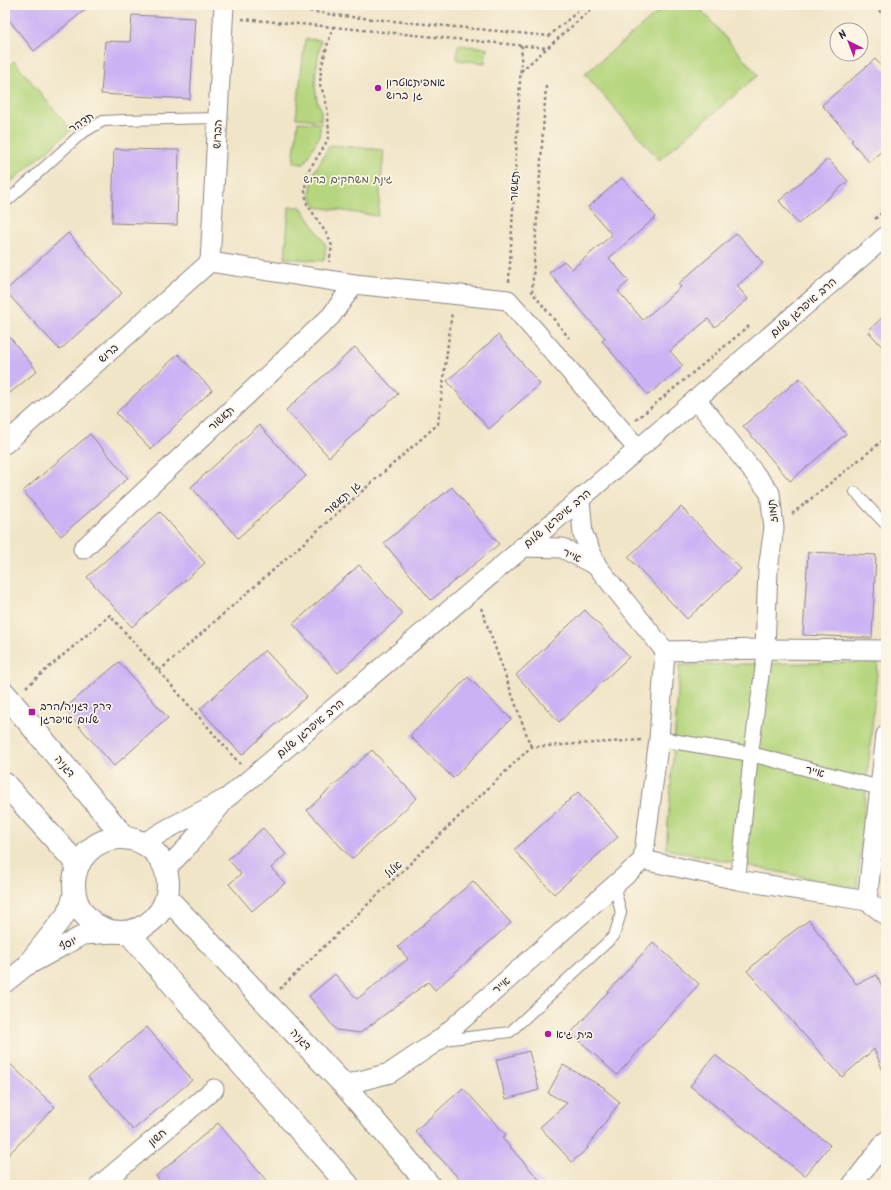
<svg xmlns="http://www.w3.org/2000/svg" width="891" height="1190" font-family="Kalam,'Playpen Sans Hebrew',sans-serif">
<rect width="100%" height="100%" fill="#fcf5e5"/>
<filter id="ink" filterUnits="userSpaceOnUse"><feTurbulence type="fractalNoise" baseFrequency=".025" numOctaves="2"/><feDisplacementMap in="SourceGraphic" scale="8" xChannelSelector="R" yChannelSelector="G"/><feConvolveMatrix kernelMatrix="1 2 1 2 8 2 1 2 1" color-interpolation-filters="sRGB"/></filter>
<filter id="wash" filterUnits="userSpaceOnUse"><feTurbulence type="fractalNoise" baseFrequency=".012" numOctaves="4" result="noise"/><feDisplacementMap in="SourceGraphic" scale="16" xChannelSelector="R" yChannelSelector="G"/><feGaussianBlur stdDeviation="0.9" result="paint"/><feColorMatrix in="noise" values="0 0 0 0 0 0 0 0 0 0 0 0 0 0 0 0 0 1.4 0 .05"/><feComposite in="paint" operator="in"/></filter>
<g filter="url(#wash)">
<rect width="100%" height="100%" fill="#f1e5c8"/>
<!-- green -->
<g fill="#b5d67e" stroke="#6c7c5c">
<path d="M666,5H697L758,75L659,160L585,74Z"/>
<path d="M305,39L321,40L316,70L315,85L317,101L321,109V120L296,118Z"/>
<path d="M458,45L487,48L485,63L457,60Z"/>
<path d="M14,61L71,130L5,187V69Z"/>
<path d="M298,122L321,123L319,137L304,164L293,163Z"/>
<path d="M330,145L384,150L378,216L316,207L310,194L314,172Z"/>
<path d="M289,207H301L326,245L324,261L285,258Z"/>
<path d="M878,662L857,888L666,849L680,665Z"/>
</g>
<g id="blocks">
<!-- building -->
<g fill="#cbb2f4">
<path d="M5,5H91L34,51L5,15Z"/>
<path d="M132,15L195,18L190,99L101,94L105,41L130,42Z"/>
<path d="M875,59L886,71V147L869,162L851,141L853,140L822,105Z"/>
<path d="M114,149L179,150L177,225L112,223Z"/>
<path d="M828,159L848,181L798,224L779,201Z"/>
<path d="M622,178L656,217L609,258L629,281L618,291L643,320L681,287L678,284L737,233L763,263L737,286L748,299L715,327L708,319L670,351L683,366L648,395L602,341L605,338L549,273L564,261L572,269L612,235L588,207Z"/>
<path d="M68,233L122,293L60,350L5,291Z"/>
<path d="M886,314V351L868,331Z"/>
<path d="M5,331L37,371L5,397Z"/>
<path d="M498,335L540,384L489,429L447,381Z"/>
<path d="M355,347L398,394L329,457L286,410Z"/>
<path d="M178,354L212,390L151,449L116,413Z"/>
<path d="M800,378L846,434L790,481L743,426Z"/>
<path d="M259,425L306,476L238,538L191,487Z"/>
<path d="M90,434L128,478L61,536L23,491Z"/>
<path d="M452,487L499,544L431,600L384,543Z"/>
<path d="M681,507L741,569L687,619L628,557Z"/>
<path d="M160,512L205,563L132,627L87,577Z"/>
<path d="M808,552L876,555L872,638L803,635Z"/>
<path d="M359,565L403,614L338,673L293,624Z"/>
<path d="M585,610L629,657L559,722L516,675Z"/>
<path d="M265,650L307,696L242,755L200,709Z"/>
<path d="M119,662L168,718L114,766L64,709Z"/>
<path d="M468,677L511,719L453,778L410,736Z"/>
<path d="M372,750L417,798L352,859L307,810Z"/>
<path d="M578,792L618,837L554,894L514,850Z"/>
<path d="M263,828L286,854L271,868L285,883L252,911L229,884L241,874L228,859Z"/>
<path d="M473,881L511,923L435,990L428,982L360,1033L336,1030L309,996L335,974L357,999L408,959L398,947Z"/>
<path d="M809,920L856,984L877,975L886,996V1078L874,1049L842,1077L747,971L779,942Z"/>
<path d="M653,942L699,984L617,1075L571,1033Z"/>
<path d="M147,1027L192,1080L133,1130L88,1077Z"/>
<path d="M529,1051L539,1090L506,1099L496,1060Z"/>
<path d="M715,1055L830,1145L805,1176L690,1086Z"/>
<path d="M5,1059L55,1107L5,1158Z"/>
<path d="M563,1065L605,1088L604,1089L620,1102L587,1147L588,1148L572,1162L540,1127L567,1103L548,1093Z"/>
<path d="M463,1088L506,1135L502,1138L544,1185H465L415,1131Z"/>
<path d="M218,1123L270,1185H163L156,1176Z"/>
</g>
</g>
</g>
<g filter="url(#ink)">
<use href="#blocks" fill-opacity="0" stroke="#8a8482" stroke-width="1"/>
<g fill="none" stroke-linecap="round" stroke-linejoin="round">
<defs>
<g id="service">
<path d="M5,203L81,134L103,121L123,120L218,118"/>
<path d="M855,492L886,525"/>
<path d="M443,1040L510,1032L614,936L621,913L614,884"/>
</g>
<g id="pedestrian">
<path d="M659,739L751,754L880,788"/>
<path d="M738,880L751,754L765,649"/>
</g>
<g id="minor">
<path d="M210,262L354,284L508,300L638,449"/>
<path d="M210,262L224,5"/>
<path d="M696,399L770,493L774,528L768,569L765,649"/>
<path d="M5,444L210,262"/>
<path d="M580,499L583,534L597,566L665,651"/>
<path d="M522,547L562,548L597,566"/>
<path d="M83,549L331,316L354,284"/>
<path d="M144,843L169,828L227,798L251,778L558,518L886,236"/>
<path d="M643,860L738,880L867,901L886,735"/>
<path d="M166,869L188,846L222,804"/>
<path d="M867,901L886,915"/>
<path d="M29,961L67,913L74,893"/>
<path d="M5,983L25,967L83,935L115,933"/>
<path d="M344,1085L390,1073L439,1040L643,860L659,739L665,651L765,649L886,650"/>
<path d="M100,1185L214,1089"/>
<path d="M852,1185L886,1141"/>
</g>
<g id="tertiary">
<path d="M5,694L125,838"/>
<path d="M5,784L78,865"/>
<circle cx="121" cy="885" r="47"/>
<path d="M167,898L344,1085L429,1185"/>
<path d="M128,932L241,1064L348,1185"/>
</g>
</defs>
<!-- service casing -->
<use href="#service" stroke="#8a8482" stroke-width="12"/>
<!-- pedestrian casing -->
<use href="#pedestrian" stroke="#8a8482" stroke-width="16"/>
<!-- minor casing -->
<use href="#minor" stroke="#8a8482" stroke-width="21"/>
<!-- tertiary casing -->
<use href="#tertiary" stroke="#8a8482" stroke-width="24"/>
<!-- path -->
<g stroke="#8a8482" stroke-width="2.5" stroke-dasharray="3 3" stroke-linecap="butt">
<path d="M268,5L342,16L549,36L585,5"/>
<path d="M876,5L886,21"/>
<path d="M242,19L333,27L327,46L321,69L320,85L325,97L328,114L329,136L324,147L306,174L305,191L307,204L328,236L332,246L329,262"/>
<path d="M333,27L547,48"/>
<path d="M521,71L596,5"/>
<path d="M546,86L532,292L569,338"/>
<path d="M875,219L886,209"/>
<path d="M509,282L522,45"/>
<path d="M636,420L749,326"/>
<path d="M792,514L886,438"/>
<path d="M481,608L531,747"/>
<path d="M159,671L438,424L452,312"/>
<path d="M26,687L110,615L240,764"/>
<path d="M280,989L531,747L641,740"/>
</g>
<!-- service -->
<use href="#service" stroke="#fff" stroke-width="10"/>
<!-- pedestrian -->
<use href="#pedestrian" stroke="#fff" stroke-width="14"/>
<!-- minor -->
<use href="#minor" stroke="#fff" stroke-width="19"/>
<!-- tertiary -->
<use href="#tertiary" stroke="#fff" stroke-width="22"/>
</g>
</g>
<!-- markers -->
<g fill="#b5179e" stroke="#fcf5e5" stroke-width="1.5">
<circle cx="378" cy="88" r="4"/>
<rect x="28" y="708" width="8" height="8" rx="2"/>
<circle cx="548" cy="1034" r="4"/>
</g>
<g text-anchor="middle" stroke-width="3.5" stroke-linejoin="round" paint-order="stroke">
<!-- poi labels -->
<g font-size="11" fill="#22223b" stroke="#fcf5e5" text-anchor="start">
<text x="386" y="86">אמפיתאטרון<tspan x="386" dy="13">גן ברוש</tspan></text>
<text x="40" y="710">דרך דגניה/הרב<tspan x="40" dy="13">שלום איפרגן</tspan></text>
<text x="556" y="1038">בית גיא</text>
</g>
<!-- street labels -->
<g font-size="11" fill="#22223b" stroke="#fcf5e5">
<text transform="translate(81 122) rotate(-34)" y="4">תדהר</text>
<text transform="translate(217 134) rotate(-87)" y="4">הברוש</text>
<text transform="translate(514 186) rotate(-87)" y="4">תאשור</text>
<text transform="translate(803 307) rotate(-41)" y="4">הרב איפרגן שלום</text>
<text transform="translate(108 353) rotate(-41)" y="4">ברוש</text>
<text transform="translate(221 418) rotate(-43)" y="4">תאשור</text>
<text transform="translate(342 498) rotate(-42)" y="4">גן תאשור</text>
<text transform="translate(772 511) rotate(-97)" y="4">תמוז</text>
<text transform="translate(557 518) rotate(-40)" y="4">הרב איפרגן שלום</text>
<text transform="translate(572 555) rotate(25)" y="4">אייר</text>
<text transform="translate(310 728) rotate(-40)" y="4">הרב איפרגן שלום</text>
<text transform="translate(65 766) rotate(50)" y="4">דגניה</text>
<text transform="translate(815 771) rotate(15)" y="4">אייר</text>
<text transform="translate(393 869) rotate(-44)" y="4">אלול</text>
<text transform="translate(68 943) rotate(-28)" y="4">יוסף</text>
<text transform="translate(501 985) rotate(-42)" y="4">אייר</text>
<text transform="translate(301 1039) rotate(47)" y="4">דגניה</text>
<text transform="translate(157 1137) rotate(-40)" y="4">חשון</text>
</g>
<!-- park labels -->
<g font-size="11" fill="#4e584f" stroke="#fcf5e5">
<text x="348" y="183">גינת משחקים ברוש</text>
</g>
</g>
<!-- margin -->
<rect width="891" height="1190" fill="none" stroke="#fcf5e5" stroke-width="20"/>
<!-- north arrow -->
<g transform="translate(849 42) rotate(318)"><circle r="19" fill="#fcf5e5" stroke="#a5a1a1"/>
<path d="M0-3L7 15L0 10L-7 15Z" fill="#b5179e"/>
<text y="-6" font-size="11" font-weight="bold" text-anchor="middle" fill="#22223b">N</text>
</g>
</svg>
